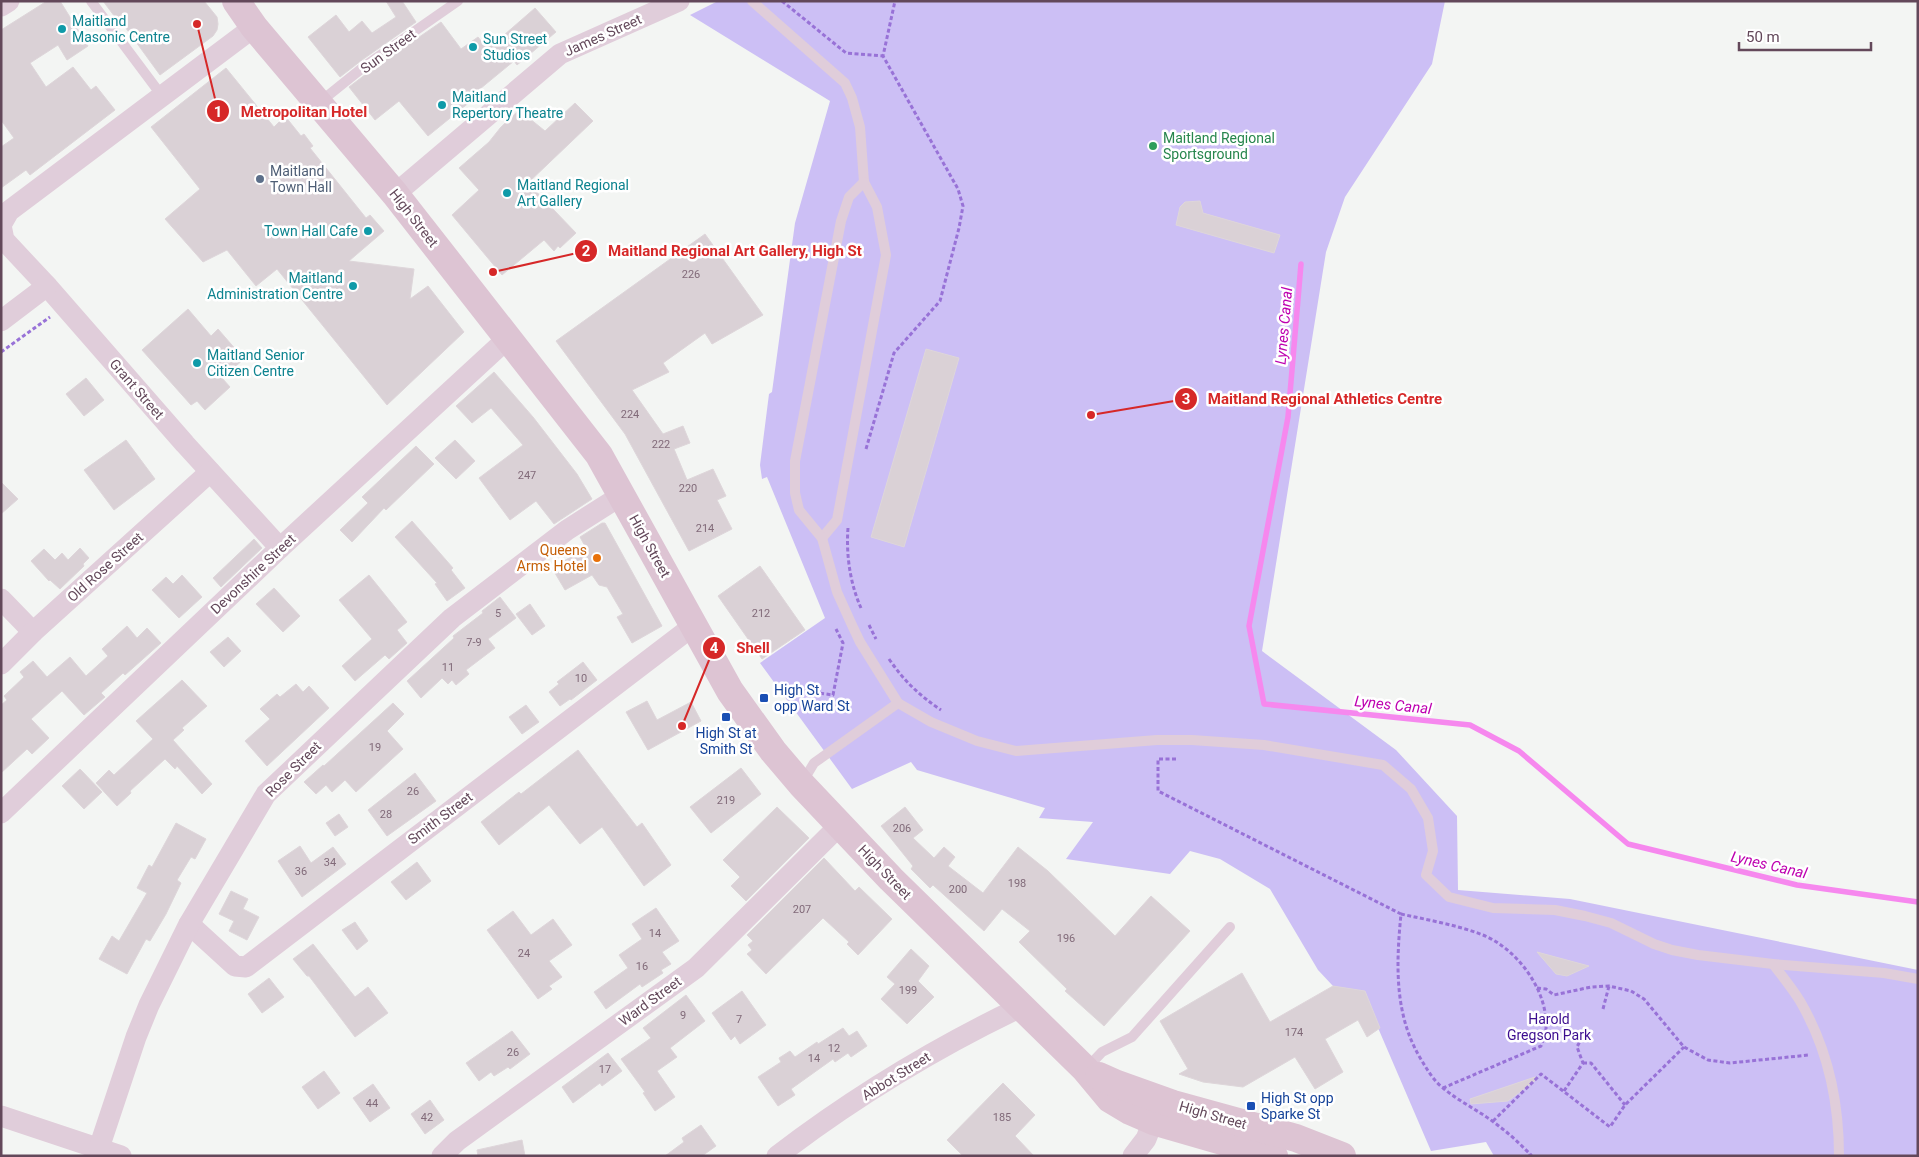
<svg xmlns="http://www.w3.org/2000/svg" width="1919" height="1157" font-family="Roboto,sans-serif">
<rect width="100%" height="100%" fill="#f3f5f3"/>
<!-- green -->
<path fill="#ccbff5" d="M718,1H1445L1432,64L1345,197L1326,252L1262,651L1396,750L1457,816L1458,890L1570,899L1918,970V1156H1494L1486,1142L1431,1151L1363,993L1333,986L1318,970L1270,889L1220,859L1190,851L1170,874L1066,859L1093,822L1039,818L1045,808L917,770L911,762L852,789L760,663L825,618L767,477L762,479L760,465L769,394L772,392L795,223L830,101L690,15Z"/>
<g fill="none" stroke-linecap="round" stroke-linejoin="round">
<!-- stream -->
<path stroke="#f688ee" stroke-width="5.5" d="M1301,264L1288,417L1249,626L1264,704L1470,725L1519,751L1628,844L1797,885L1918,902"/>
</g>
<!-- building -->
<g fill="#dad1d6" stroke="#ded6da">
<path d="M47,1H60L88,46L67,60L58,45L30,63L46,87L73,67L91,90L96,86L115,110L30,175L26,170L1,188V147L14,138L1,120V30Z"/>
<path d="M103,1H204L217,17L218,24L217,30L213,36L160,75L120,20L118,21Z"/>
<path d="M386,1H402L416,22L362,60L340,77L308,37L336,15L349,32L362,21L372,33L396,17Z"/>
<path d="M535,8L556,32L517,65L514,61L486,84L474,94L476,97L428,136L399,101L375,120L349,87L370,71L441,22L461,49L478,37L485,46L493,39L496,42Z"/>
<path d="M226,68L274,127L285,116L301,136L304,134L313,146L310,148L366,218L370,215L384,231L349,261L414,269L410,299L428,286L464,332L387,405L277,269L256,286L227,250L203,262L165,219L200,189L151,127Z"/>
<path d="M575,103L593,121L528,183L576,233L560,248L558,246L554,251L544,240L502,275L452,215L479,190L459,168L489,142L501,127L519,110L545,131Z"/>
<path d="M1200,201L1203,213L1280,235L1274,253L1176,225L1180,207L1185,202Z"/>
<path d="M705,234L763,315L712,344L705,333L663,363L669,372L632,390L663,434L683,426L690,443L674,449L687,480L713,469L726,496L717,500L732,529L689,551L625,434L556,341Z"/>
<path d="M188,309L211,336L218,329L244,359L222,378L230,387L205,410L197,401L191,405L142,350Z"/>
<path d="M926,349L959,358L904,547L871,537Z"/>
<path d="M494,372L533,417L577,474L592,499L554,524L536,501L510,520L479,478L523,445L491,408L472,423L456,406Z"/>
<path d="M86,378L104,400L84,416L66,394Z"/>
<path d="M126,440L155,479L114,510L84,470Z"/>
<path d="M455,440L475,461L456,479L435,458Z"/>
<path d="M416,446L434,464L386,510L384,508L352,542L340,530L368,503L362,497Z"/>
<path d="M1,482L18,499L1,514Z"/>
<path d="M412,521L453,568L451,570L465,588L447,601L435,584L437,583L395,537Z"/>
<path d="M602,523H605L662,626L632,643L617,617L623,614L607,587L599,585L592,575L565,590L552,568L586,548L580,537Z"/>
<path d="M254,539L262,548L221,587L213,578Z"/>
<path d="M80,548L89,558L83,564L84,566L60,589L50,580L49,581L31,561L44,549L55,560L62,553L68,560Z"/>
<path d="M760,566L805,630L762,659L718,596Z"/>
<path d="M182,575L202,597L179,618L152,590L166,577L173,584Z"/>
<path d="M369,575L407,622L397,630L407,643L389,659L385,655L355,681L342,666L372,639L339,600Z"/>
<path d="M274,588L300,616L283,632L256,604Z"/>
<path d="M500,597L516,618L488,639L495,648L466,670L469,674L456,685L452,680L448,684L442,678L421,698L407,681L454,638L453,636L483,613L482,611Z"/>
<path d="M530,604L545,626L532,635L516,614Z"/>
<path d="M127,626L137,638L147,628L161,643L125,675L123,673L101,693L105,697L84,715L62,691L31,719L49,738L32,754L27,749L1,773V705L7,700L4,696L24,677L20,672L33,661L47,677L70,657L86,676L108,656L102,649Z"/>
<path d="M228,637L241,651L224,667L210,652Z"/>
<path d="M583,662L597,680L571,700L570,699L560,706L549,692L559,684L557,682Z"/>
<path d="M182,680L207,706L182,728L184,730L173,740L212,784L202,794L177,766L175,769L165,759L130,791L131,793L117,806L96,783L109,770L114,775L153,739L136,721Z"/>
<path d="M296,684L303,692L309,686L329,708L267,766L245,741L270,719L260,709L277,694L280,697Z"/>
<path d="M647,701L657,720L691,702L701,721L648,750L626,712Z"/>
<path d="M393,703L404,714L387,731L403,749L356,792L345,780L332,792L326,785L316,794L304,782L323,765L324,766Z"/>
<path d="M526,705L539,722L522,734L509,717Z"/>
<path d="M578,750L637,827L642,823L671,865L644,886L602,827L580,844L549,805L499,845L481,822L519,792L521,794Z"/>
<path d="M741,768L761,794L711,833L690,807Z"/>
<path d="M80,769L102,792L84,809L62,786Z"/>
<path d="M415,773L436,801L387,836L368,810Z"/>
<path d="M777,807L809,838L746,901L731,886L740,877L723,860Z"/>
<path d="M905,807L923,830L913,838L934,858L944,847L955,857L948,866L983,893L1018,847L1048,871L1115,936L1151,896L1190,931L1104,1026L1065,991L1067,989L1019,942L1030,931L1002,909L984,931L933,885L930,888L911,869L913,866L881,826Z"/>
<path d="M339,814L348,827L335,836L326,823Z"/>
<path d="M176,823L206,839L195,859L191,857L177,880L181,883L166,914L150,941L146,939L127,974L99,959L112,936L119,941L147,893L137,888L149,865L152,867Z"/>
<path d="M300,846L311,863L333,847L346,864L302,897L278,861Z"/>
<path d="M824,858L855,891L859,887L892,919L858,955L847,944L849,942L823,918L766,974L747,954L752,950L748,945L753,941L747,935Z"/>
<path d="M417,862L431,881L406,900L391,882Z"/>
<path d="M231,891L248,899L243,909L259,917L247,940L229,931L234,921L219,914Z"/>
<path d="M656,908L679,941L662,952L671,964L661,970L663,973L642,987L640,984L606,1009L594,992L628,968L619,955L642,939L632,924Z"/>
<path d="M513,911L531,935L553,919L572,945L549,961L562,977L549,986L552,989L538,999L487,930Z"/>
<path d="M355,922L368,941L357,950L342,930Z"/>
<path d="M313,944L355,997L368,987L388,1013L355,1037L309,976H307L293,959Z"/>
<path d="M911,949L929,966L918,981L934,997L907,1024L881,999L895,984L887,977Z"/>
<path d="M1537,952L1589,966L1567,976L1556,974Z"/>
<path d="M1242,973L1270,1022L1333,986L1365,991L1380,1028L1367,1037L1358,1020L1325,1039L1343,1072L1315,1089L1295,1057L1243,1087L1203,1082L1179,1074L1188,1069L1160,1021Z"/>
<path d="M269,978L284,997L262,1013L248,994Z"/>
<path d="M742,991L766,1025L740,1044L735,1036L731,1040L712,1013Z"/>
<path d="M686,995L705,1021L670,1048L677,1057L657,1071L675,1097L655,1111L643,1093L645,1092L621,1059L651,1038L643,1028Z"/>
<path d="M843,1028L849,1036L857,1031L867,1046L851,1057L848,1053L835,1062L833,1059L791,1089L795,1095L778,1106L758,1077L781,1062L779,1058L790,1051L795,1057L817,1042L818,1044Z"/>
<path d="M512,1031L530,1054L510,1069L508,1067L494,1076L491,1072L479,1081L466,1063Z"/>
<path d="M608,1053L622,1071L602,1086L600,1083L573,1103L562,1087Z"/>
<path d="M324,1071L340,1093L318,1109L302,1087Z"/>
<path d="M1535,1077L1537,1079L1508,1101L1471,1104L1470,1099Z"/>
<path d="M1003,1083L1035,1115L1015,1136L1034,1156H963L947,1140Z"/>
<path d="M373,1084L390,1108L370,1122L353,1098Z"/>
<path d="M430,1100L444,1120L425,1134L411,1114Z"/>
<path d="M701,1125L716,1146L702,1156H665L684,1142L682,1138Z"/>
<path d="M522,1140L525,1156H478L477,1150Z"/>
</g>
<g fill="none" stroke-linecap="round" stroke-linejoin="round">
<!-- path -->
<g stroke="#9872d7" stroke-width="3" stroke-dasharray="4 2.5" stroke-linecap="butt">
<path d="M782,1L846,53L883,56"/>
<path d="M1,352L50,317"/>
<path d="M866,449L894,353L940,301L959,228L963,206L958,189L883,56L895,1"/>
<path d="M848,528C846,555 850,583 861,608"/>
<path d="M869,625L876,639"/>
<path d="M889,659C904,681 919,695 941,710"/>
<path d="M775,687L833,695L843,643L836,629"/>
<path d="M1176,759H1158V791L1401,914C1396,965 1394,1016 1422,1061C1428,1071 1434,1081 1443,1088C1461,1103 1482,1112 1500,1127C1511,1135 1521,1145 1531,1155L1526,1156"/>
<path d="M1401,914C1428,920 1457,925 1483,935C1517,949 1548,990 1546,1028C1546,1034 1543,1040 1541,1046L1443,1088"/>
<path d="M1537,988L1546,989L1554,995L1591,987L1609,986L1631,991L1644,999L1684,1047L1708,1060L1730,1063L1809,1055"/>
<path d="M1603,1009L1609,986"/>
<path d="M1583,1063H1591L1625,1105"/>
<path d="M1564,1091L1583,1063L1577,1047L1582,1037"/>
<path d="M1493,1121L1541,1074L1610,1127L1625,1105L1684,1047"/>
</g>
<!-- lane -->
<g stroke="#e0cdda" stroke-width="10">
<path d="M91,1L162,96"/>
<path d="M752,1L845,83L852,98L860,127L864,182L877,207L886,255L837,520L822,538"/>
<path d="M320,102L366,65L458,1"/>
<path d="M864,182L849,197L841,221L795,461V493L799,510L822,538L837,592L851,623L860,642L898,703L931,722L977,741L1016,751L1157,740H1192L1264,745L1383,765L1411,789L1428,818L1433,851L1426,875L1449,897L1493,908L1555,910L1585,916L1611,923L1654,944L1672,950L1698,955L1773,964L1884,973L1918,979"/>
<path d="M802,783L814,763L898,703"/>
<path d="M1773,964C1782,976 1792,988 1800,1001C1828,1049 1839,1101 1839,1156"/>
<path d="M1086,1069L1102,1052L1132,1037L1230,927"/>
</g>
<!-- street -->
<g stroke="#e0cdda" stroke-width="21">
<path d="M1,6L9,1"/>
<path d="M395,194L560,54L679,1"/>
<path d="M1,225L4,240L47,286L185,444L280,548"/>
<path d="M1,225L9,211L254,27"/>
<path d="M1,321L47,286"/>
<path d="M1,599L33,632"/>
<path d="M1,664L33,632L210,472"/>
<path d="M1,813L280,548L508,338"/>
<path d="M189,924L235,966L246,967L693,626"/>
<path d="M1,1116L121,1156"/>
<path d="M99,1148L136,1037L149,1005L189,924L266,794L452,618L567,530L622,495"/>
<path d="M442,1156L457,1141L696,968L840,825"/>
<path d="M777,1156C853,1098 935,1048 1021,1007"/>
<path d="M1133,1156L1146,1139L1153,1121"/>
</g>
<!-- secondary -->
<g stroke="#ddc4d3" stroke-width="28">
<path d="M236,1L254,27L395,194L599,455L730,691L773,751L801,784L891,879L1085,1069L1110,1099L1130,1111L1153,1121L1274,1156"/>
<path d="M1099,1076L1117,1084L1173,1104L1296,1138L1342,1156"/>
</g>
</g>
<!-- markers -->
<g fill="#0f9aa8" stroke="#fff" stroke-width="2">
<circle cx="62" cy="29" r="5"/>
<circle cx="473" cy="47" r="5"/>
<circle cx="442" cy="105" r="5"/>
<circle cx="507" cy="193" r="5"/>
<circle cx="368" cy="231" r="5"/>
<circle cx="353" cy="286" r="5"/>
<circle cx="197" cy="363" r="5"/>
</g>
<circle fill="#2e9e5b" stroke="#fff" stroke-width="2" cx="1153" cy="146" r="5"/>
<circle fill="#5c6f8a" stroke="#fff" stroke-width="2" cx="260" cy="179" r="5"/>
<circle fill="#e8710a" stroke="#fff" stroke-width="2" cx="597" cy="558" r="5"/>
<g fill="#1a4fb4" stroke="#fff" stroke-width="2">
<rect x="759" y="693" width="10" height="10" rx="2.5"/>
<rect x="721" y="712" width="10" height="10" rx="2.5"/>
<rect x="1246" y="1101" width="10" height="10" rx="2.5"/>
</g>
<g text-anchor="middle" stroke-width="5" stroke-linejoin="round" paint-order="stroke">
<!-- number labels -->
<g font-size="11" fill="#816a79">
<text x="691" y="278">226</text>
<text x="630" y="418">224</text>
<text x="661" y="448">222</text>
<text x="527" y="479">247</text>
<text x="688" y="492">220</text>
<text x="705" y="532">214</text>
<text x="498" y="617">5</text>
<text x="761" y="617">212</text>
<text x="474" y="646">7-9</text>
<text x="448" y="671">11</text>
<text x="581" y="682">10</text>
<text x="375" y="751">19</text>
<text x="413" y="795">26</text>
<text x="726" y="804">219</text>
<text x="386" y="818">28</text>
<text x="902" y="832">206</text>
<text x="330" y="866">34</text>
<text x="301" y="875">36</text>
<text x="1017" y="887">198</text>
<text x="958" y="893">200</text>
<text x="802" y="913">207</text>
<text x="655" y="937">14</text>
<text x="1066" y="942">196</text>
<text x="524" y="957">24</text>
<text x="642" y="970">16</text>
<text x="908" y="994">199</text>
<text x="683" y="1019">9</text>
<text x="739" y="1023">7</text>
<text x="1294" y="1036">174</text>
<text x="834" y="1052">12</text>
<text x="513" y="1056">26</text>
<text x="814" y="1062">14</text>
<text x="605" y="1073">17</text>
<text x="372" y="1107">44</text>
<text x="427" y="1121">42</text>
<text x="1002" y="1121">185</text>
</g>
<!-- culture labels -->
<g font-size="14" fill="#0d838f" stroke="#fff" text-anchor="start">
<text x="72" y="26">Maitland<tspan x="72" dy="16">Masonic Centre</tspan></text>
<text x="483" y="44">Sun Street<tspan x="483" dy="16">Studios</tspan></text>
<text x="452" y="102">Maitland<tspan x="452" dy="16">Repertory Theatre</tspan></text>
<text x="517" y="190">Maitland Regional<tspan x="517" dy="16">Art Gallery</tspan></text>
<text x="358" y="236" text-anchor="end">Town Hall Cafe</text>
<text x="343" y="283" text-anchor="end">Maitland<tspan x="343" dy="16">Administration Centre</tspan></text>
<text x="207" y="360">Maitland Senior<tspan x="207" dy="16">Citizen Centre</tspan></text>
</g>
<!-- street labels -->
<g font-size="14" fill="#63485a" stroke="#fff">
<text transform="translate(603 35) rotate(-24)" y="5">James Street</text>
<text transform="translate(388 51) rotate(-36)" y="5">Sun Street</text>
<text transform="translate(414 218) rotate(52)" y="5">High Street</text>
<text transform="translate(137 389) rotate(49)" y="5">Grant Street</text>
<text transform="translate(650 546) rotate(61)" y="5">High Street</text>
<text transform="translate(105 567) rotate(-42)" y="5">Old Rose Street</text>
<text transform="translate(253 574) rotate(-43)" y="5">Devonshire Street</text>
<text transform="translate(293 769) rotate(-45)" y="5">Rose Street</text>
<text transform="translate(440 818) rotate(-37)" y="5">Smith Street</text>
<text transform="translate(885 872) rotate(46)" y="5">High Street</text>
<text transform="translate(650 1001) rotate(-36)" y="5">Ward Street</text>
<text transform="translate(896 1076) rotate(-32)" y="5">Abbot Street</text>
<text transform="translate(1213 1115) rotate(16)" y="5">High Street</text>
</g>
<!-- leisure labels -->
<g font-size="14" fill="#27864d" stroke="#fff" text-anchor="start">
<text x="1163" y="143">Maitland Regional<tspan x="1163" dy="16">Sportsground</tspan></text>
</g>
<!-- service labels -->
<g font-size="14" fill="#4e5e75" stroke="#fff" text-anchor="start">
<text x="270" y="176">Maitland<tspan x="270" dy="16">Town Hall</tspan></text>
</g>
<!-- food labels -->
<g font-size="14" fill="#c56008" stroke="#fff" text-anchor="end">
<text x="587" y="555">Queens<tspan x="587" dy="16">Arms Hotel</tspan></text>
</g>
<!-- transit labels -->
<g font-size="14" fill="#164399" stroke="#fff" text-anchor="start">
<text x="774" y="695">High St<tspan x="774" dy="16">opp Ward St</tspan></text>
<text x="726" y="738" text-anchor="middle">High St at<tspan x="726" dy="16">Smith St</tspan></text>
<text x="1261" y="1103">High St opp<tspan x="1261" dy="16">Sparke St</tspan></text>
</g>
<!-- park labels -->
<g font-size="14" fill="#3c0d8f" stroke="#fff">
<text x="1549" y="1024">Harold<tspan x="1549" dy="16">Gregson Park</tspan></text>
</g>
<!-- water labels -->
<g font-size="15" font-style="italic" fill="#be00b0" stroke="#fff">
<text transform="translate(1284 326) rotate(-85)" y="5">Lynes Canal</text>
<text transform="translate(1393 705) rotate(6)" y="5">Lynes Canal</text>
<text transform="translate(1769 865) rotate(13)" y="5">Lynes Canal</text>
</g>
</g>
<!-- callouts -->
<path fill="none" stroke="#d62828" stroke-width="2" d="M197 24L218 111M493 272L586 251M1091 415L1186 399M682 726L714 648"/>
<g fill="#d62828" stroke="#fff" stroke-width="2">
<circle cx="197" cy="24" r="5"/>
<circle cx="493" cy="272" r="5"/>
<circle cx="1091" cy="415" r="5"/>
<circle cx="682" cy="726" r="5"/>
<circle cx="218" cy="111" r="12"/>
<circle cx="586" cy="251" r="12"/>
<circle cx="1186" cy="399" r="12"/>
<circle cx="714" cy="648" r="12"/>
</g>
<g font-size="15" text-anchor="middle" font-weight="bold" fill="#fff">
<text x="218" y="117">1</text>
<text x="586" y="256">2</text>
<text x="1186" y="404">3</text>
<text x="714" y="653">4</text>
</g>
<g font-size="15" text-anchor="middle" font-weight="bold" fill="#d62828" stroke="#fff" stroke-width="5" stroke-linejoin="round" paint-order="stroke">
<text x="304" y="117">Metropolitan Hotel</text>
<text x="735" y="256">Maitland Regional Art Gallery, High St</text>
<text x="1325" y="404">Maitland Regional Athletics Centre</text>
<text x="753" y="653">Shell</text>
</g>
<!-- border -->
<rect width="1919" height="1157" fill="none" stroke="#63485a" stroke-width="5"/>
<!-- scale -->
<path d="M1739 42v8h132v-8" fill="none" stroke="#63485a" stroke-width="2.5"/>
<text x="1746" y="42" font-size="15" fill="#63485a" stroke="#ffffff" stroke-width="4" paint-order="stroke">50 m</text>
</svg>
